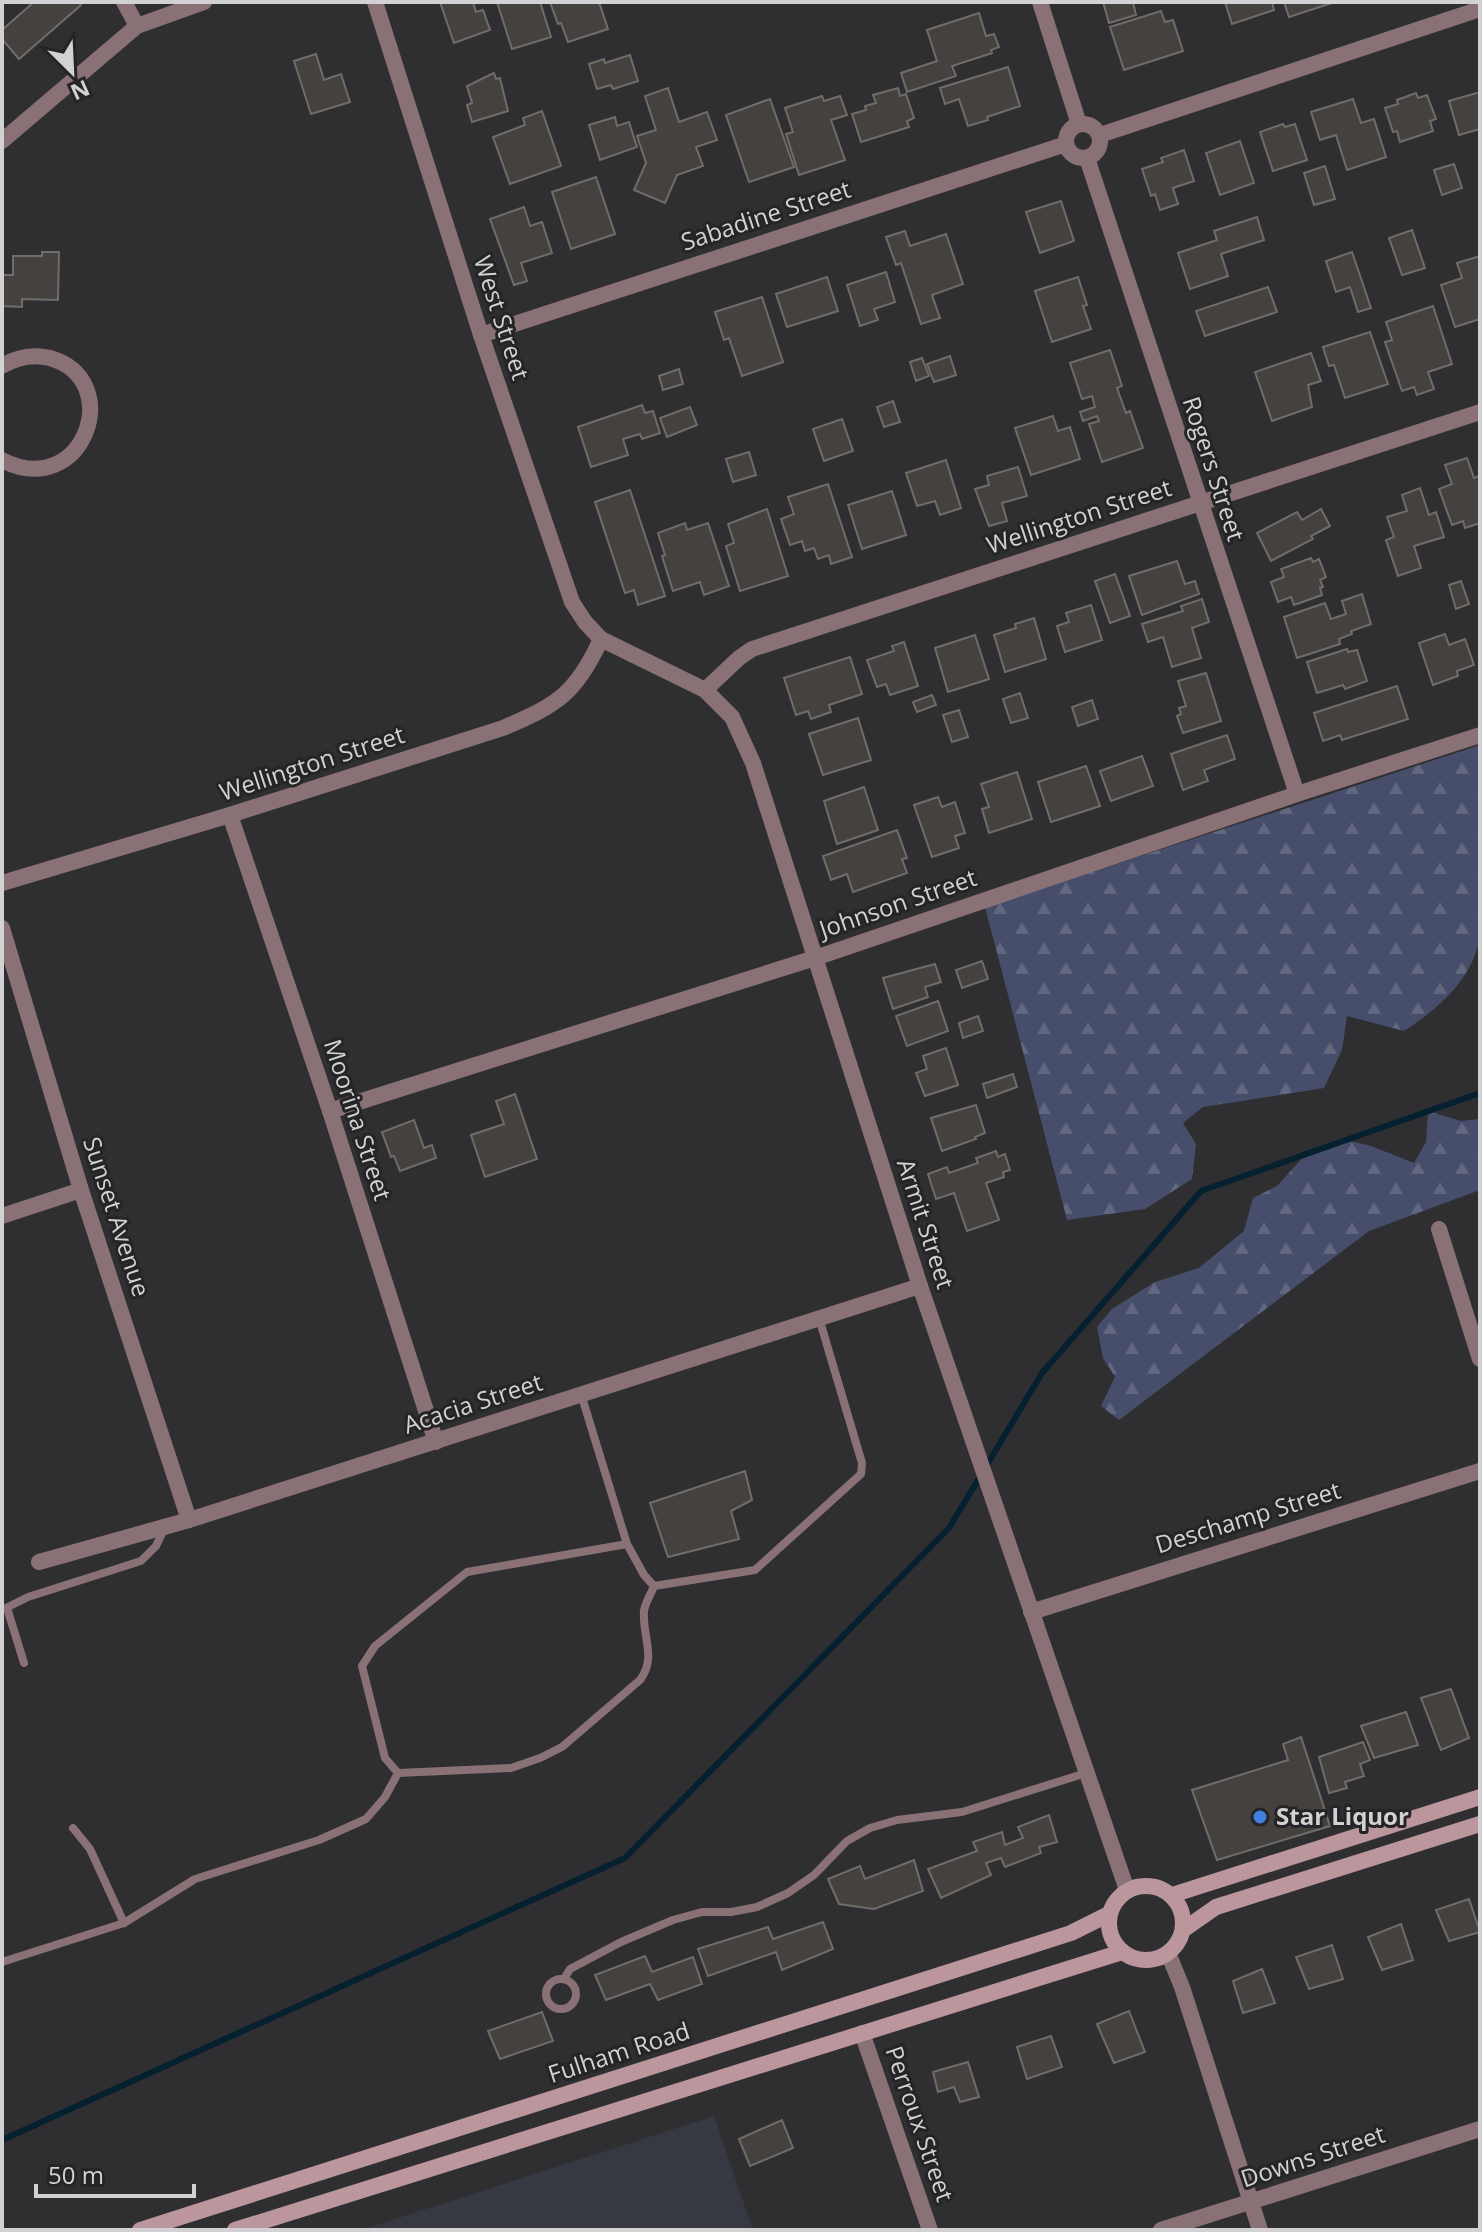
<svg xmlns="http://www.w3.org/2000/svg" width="1482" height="2232" font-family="'Open Sans',sans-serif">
<defs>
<pattern id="forest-firs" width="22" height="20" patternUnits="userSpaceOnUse" patternTransform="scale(2)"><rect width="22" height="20" fill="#474e6b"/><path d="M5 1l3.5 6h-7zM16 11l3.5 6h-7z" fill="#61677f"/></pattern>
</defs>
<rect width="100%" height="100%" fill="#2f2f32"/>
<!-- built -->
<path fill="#363941" d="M714,2116L753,2230H361Z"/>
<!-- forest -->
<g fill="url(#forest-firs)">
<path d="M1480,745V937C1472,980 1439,1008 1404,1031L1347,1016L1342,1050L1324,1088L1203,1107L1183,1123L1196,1144L1192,1179L1145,1209L1067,1220L985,907Z"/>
<path d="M1428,1111L1461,1121L1480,1119V1190L1369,1231L1119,1420L1101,1406L1115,1377L1103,1358L1097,1327L1112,1309L1155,1282L1199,1268L1244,1231L1253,1198L1277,1186L1307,1153L1346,1140L1371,1146L1414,1163L1426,1142Z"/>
</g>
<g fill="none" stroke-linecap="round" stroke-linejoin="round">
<!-- stream -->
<path stroke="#05202e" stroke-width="6" d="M2,2140L625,1858L949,1528L1042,1373L1201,1191L1480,1093"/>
</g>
<!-- building -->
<g fill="#44413f" stroke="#6f6c6a" stroke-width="2">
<path d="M34,2H79L81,5L19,59L2,39V30Z"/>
<path d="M440,2H473L476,12L483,10L490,30L454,43Z"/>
<path d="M497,2H540L551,37L512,49Z"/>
<path d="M550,2H599L608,29L568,42L561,23L558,24Z"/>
<path d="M1103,2H1133L1136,15L1109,23Z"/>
<path d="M1225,2H1272L1274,10L1232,24Z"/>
<path d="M1284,2H1335L1289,17Z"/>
<path d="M1161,11L1165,22L1173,20L1183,51L1124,70L1110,27Z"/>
<path d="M979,13L986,36L994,34L999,47L991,50L992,53L952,66L956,76L907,92L901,73L937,61L927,30Z"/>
<path d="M316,54L324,80L341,74L350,102L311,114L294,61Z"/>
<path d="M630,55L638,81L613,89L611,85L597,89L589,64L604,59L605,63Z"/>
<path d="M1008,67L1020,106L987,117L988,120L968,126L959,99L945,104L940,88Z"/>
<path d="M494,73L496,79L500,78L508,111L472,122L467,105L472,103L467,86Z"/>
<path d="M668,88L679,122L707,112L717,140L696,147L703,166L677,175L665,203L634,190L646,163L637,136L656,130L645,96Z"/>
<path d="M898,88L900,96L906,94L914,118L907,121L909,127L861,142L852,114L866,110L865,106L876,103L873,95Z"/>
<path d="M1480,92V129L1459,135L1449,101Z"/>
<path d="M1416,93L1418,98L1427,95L1436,119L1430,121L1433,131L1400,142L1397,131L1393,132L1385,108L1398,104L1397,100Z"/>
<path d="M822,96L824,101L840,96L847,115L831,120L845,160L799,175L786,134L793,132L785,108Z"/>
<path d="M770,99L794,167L749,182L726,115Z"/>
<path d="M1353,99L1361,123L1374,119L1386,157L1347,170L1336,135L1320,140L1311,112Z"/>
<path d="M542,111L561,166L510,184L493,137L525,125L523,118Z"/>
<path d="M615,117L617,126L629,122L637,147L600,160L589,125Z"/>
<path d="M1283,124L1285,127L1295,124L1307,160L1273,171L1260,132Z"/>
<path d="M1240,141L1254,183L1220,195L1206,153Z"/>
<path d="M1184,150L1194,181L1173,188L1178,204L1160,210L1155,194L1151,196L1142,169L1163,162L1161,158Z"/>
<path d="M1454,164L1462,188L1442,195L1434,170Z"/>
<path d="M1325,166L1335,199L1314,205L1304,173Z"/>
<path d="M596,177L615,234L571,249L552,192Z"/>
<path d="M1061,201L1074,241L1040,253L1026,212Z"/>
<path d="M524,207L530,226L542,222L552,253L521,263L527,281L514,285L490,219Z"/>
<path d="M1257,217L1264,240L1221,254L1228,276L1190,289L1178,253L1217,240L1214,231Z"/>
<path d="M1412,230L1425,268L1402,275L1389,238Z"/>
<path d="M905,231L910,246L946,234L963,284L932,295L940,318L921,324L901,263L896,265L886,237Z"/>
<path d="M42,252H59L58,300L22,299V307L2,306V275H13V256H42Z"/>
<path d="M1352,252L1371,308L1358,312L1350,287L1336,292L1326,261Z"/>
<path d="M1480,256V319L1455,327L1441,285L1462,278L1457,263Z"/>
<path d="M886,272L895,302L874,309L878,320L860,326L847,285Z"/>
<path d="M827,277L838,311L787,327L776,294Z"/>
<path d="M1078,277L1087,305L1083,306L1091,329L1052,342L1035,291Z"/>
<path d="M1268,287L1277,312L1205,336L1196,311Z"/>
<path d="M762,297L783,362L742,376L729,338L724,340L715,312Z"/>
<path d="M1433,306L1452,364L1428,372L1434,389L1417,395L1414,387L1402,391L1385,342L1392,340L1386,322Z"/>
<path d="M1370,332L1388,384L1345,398L1334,365L1329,366L1323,347Z"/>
<path d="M1110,350L1122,386L1117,388L1126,413L1130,411L1143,448L1102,462L1089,424L1099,421L1097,416L1083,421L1080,412L1095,407L1092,396L1082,399L1070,363Z"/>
<path d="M1311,353L1321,381L1308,385L1312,407L1272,421L1255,372Z"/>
<path d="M950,356L956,375L934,382L927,364Z"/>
<path d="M922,358L929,376L916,381L910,362Z"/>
<path d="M679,369L683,384L663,390L659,376Z"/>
<path d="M893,401L900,422L884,427L877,407Z"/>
<path d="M642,405L645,413L653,411L660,433L642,439L640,434L623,439L628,455L591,467L578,427Z"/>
<path d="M690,407L697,425L667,437L660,418Z"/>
<path d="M1053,416L1058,431L1070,427L1080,459L1031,475L1015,428Z"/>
<path d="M842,419L853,451L824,461L813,429Z"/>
<path d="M749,452L756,475L733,482L726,459Z"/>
<path d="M1467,458L1474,478L1480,476V523L1465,528L1463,521L1452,525L1439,489L1452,484L1445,465Z"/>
<path d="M946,460L961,508L940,515L935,501L917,506L906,473Z"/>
<path d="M1018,467L1027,496L1002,503L1007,521L989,526L975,489L989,485L987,476Z"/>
<path d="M828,484L852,557L831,564L829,555L818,559L814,548L805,551L802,541L790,545L781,519L794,514L788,497Z"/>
<path d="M1420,488L1429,515L1436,512L1444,537L1414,546L1421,568L1398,576L1386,540L1394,537L1387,517L1407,511L1402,495Z"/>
<path d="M630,490L665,596L638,605L634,590L625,593L595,502Z"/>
<path d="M892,491L906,535L862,549L848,505Z"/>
<path d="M767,509L788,576L740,591L726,546L734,543L728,524Z"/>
<path d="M1321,509L1330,526L1311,536L1313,539L1271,561L1257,533L1297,512L1302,520Z"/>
<path d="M685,523L687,530L708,523L729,586L704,595L700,582L673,591L662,556L665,555L658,533Z"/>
<path d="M1311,558L1313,562L1319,559L1326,577L1320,580L1323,587L1320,588L1322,595L1294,605L1291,597L1278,602L1271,582L1284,577L1281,569Z"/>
<path d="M1177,561L1185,584L1195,581L1199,594L1142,615L1129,576Z"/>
<path d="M1115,574L1130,616L1110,623L1095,581Z"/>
<path d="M1461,581L1469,604L1456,609L1449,585Z"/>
<path d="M1362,594L1371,624L1351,631L1352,634L1339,639L1340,644L1297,658L1284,617L1325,603L1331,619L1346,614L1342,601Z"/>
<path d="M1202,599L1209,622L1192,628L1201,658L1172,667L1163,637L1148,642L1142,624L1183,611L1181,606Z"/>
<path d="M1091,605L1102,640L1065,652L1057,626L1069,622L1066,613Z"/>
<path d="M1034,618L1046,659L1005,672L994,635L1016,628L1015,624Z"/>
<path d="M1445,634L1449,645L1465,639L1474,665L1457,671L1458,676L1433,685L1419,643Z"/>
<path d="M975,635L989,679L948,692L935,648Z"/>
<path d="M904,642L918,686L890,695L886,684L877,687L867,660L894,651L892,646Z"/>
<path d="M1347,649L1348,652L1357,650L1367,681L1345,689L1343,685L1317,693L1307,662Z"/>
<path d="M850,657L862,694L829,705L831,712L811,719L808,711L796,715L784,678Z"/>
<path d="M1206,673L1221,721L1183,733L1177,716L1181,714L1179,708L1186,706L1178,681Z"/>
<path d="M1397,686L1408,719L1342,740L1340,735L1323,741L1314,713Z"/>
<path d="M1020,693L1028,718L1011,723L1003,699Z"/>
<path d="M932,695L936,705L917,712L913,702Z"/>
<path d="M1092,700L1098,719L1078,726L1072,707Z"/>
<path d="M959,710L968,737L952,742L943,715Z"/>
<path d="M858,718L871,760L823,775L809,734Z"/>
<path d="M1227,735L1235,759L1204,770L1208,781L1183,790L1171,754Z"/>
<path d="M1142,756L1153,786L1111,801L1100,771Z"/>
<path d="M1086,766L1100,806L1051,822L1038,782Z"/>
<path d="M1017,772L1032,819L989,833L982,809L989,807L981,784Z"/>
<path d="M864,787L878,830L837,844L824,801Z"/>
<path d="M938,797L942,807L955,802L965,833L955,836L959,848L932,857L914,805Z"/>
<path d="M897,830L907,858L902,859L907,873L853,892L847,874L831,880L823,856Z"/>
<path d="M982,961L988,979L962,988L956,970Z"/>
<path d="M935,964L941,982L925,987L928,997L893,1009L883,978Z"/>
<path d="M938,1001L948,1031L907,1046L896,1016Z"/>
<path d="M978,1016L983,1031L963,1038L959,1023Z"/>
<path d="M946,1048L958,1085L925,1096L916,1073L927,1069L923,1056Z"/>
<path d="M1013,1074L1017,1087L987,1098L983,1084Z"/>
<path d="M515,1094L537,1159L485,1177L471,1135L504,1124L496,1101Z"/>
<path d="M976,1105L985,1133L975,1137L976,1139L942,1151L931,1118Z"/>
<path d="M414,1120L424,1148L432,1145L436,1158L400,1171L394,1156L391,1157L382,1132Z"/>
<path d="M996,1151L998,1157L1005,1154L1010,1170L1003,1172L1004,1177L986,1183L999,1220L967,1231L954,1193L936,1199L928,1174L947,1167L949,1173L978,1163L976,1158Z"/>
<path d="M745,1471L752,1500L731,1511L739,1539L668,1557L650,1503Z"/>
<path d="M1451,1689L1469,1738L1441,1750L1421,1698Z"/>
<path d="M1406,1712L1418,1745L1374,1758L1361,1726Z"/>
<path d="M1301,1737L1330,1826L1217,1860L1192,1790L1288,1760L1283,1744Z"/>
<path d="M1363,1742L1370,1760L1360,1764L1364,1776L1345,1782L1347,1788L1329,1793L1319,1757Z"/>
<path d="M1049,1815L1057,1842L1039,1847L1041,1853L1005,1867L1001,1858L986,1863L991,1875L941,1898L928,1869L977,1851L973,1842L1002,1832L1005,1845L1023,1838L1018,1827Z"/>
<path d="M914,1860L923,1891L874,1909L839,1904L828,1879L860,1866L865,1879Z"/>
<path d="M1469,1899L1480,1932L1449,1941L1436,1910Z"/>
<path d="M823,1922L833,1949L782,1970L776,1952L708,1976L698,1949L768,1927L773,1939Z"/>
<path d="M1401,1924L1413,1960L1382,1970L1368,1937Z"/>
<path d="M1332,1945L1343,1979L1309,1989L1296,1957Z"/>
<path d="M645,1956L652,1972L693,1957L702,1984L658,2000L650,1984L606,2000L595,1975Z"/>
<path d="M1262,1969L1275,2003L1243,2013L1233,1981Z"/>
<path d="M1129,2011L1145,2052L1114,2063L1097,2024Z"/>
<path d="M542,2012L553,2041L500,2059L488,2031Z"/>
<path d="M1051,2036L1062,2067L1027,2079L1017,2047Z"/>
<path d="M968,2062L979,2097L960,2102L954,2087L938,2092L933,2072Z"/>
<path d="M782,2120L793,2148L750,2166L739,2139Z"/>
</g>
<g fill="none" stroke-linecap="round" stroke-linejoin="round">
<!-- lane -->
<g stroke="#897175" stroke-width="8">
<path d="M581,1394L627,1544"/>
<path d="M654,1586L644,1575L627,1544L467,1572L375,1646L362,1666L385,1758L398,1773L511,1768L540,1758L562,1747L640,1680C657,1658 642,1636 644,1611C645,1603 651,1594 654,1586L755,1570L861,1474L862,1463L819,1318"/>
<path d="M7,1608L24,1663"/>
<path d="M2,1610L28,1597L141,1561L156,1546L165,1527"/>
<path d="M73,1828L90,1849L124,1923"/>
<path d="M2,1962L124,1923L195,1879L319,1840L366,1819L385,1797L398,1773"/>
<path d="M564,1979L570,1969L621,1942L673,1920L702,1912H731L757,1907L788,1893L814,1875L847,1841L870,1828L897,1820L962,1812L1086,1773"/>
<circle cx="561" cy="1994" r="15"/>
</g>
<!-- street -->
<g stroke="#897175" stroke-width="16">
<path d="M124,2L137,26"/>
<path d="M375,2L481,335L572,602L585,622L601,639L705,690L732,717L753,763L920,1286L1127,1890"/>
<path d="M1040,2L1079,124"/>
<circle cx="1083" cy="141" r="17"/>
<path d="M1100,135L1480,9"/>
<path d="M2,141L137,26L204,2"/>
<path d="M1087,158L1297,794"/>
<path d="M481,335L1066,144"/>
<path d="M2,366C17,357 33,354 50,358C127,380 83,502 2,460"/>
<path d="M705,690L739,658L752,649L1480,412"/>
<path d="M230,815L330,1111L436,1442"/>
<path d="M2,883L230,815L503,728C557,705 576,694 601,639"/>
<path d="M2,928L81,1190L189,1520"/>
<path d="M330,1111L815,958L1297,794L1480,735"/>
<path d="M2,1216L81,1190"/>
<path d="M1439,1229L1480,1359"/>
<path d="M39,1562L189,1520L920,1286"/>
<path d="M1031,1612L1480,1471"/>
<path d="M1168,1953L1182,1987L1260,2230"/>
<path d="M862,2033L930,2230"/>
<path d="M1161,2230L1480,2129"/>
</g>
<!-- secondary -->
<g stroke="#bc969d" stroke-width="16">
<circle cx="1146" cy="1923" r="37"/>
<path d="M1172,1895L1480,1797"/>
<path d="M1183,1930L1216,1907L1480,1824"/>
<path d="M140,2230L1071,1933L1109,1914"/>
<path d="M235,2230L1122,1952"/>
</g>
</g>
<!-- markers -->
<circle fill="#3f7fe0" stroke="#252528" stroke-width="3" cx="1260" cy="1817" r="8"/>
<g text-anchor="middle" stroke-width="6" stroke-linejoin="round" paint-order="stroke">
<!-- street labels -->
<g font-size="24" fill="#d2d2d4" stroke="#252528">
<text transform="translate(766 216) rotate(-18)" y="8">Sabadine Street</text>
<text transform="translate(501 318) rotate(72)" y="8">West Street</text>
<text transform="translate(1213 469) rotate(72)" y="8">Rogers Street</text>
<text transform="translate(1079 517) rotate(-18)" y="8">Wellington Street</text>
<text transform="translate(312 764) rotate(-18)" y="8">Wellington Street</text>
<text transform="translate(898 904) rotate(-19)" y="8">Johnson Street</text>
<text transform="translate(357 1120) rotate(72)" y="8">Moorina Street</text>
<text transform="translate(116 1217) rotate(72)" y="8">Sunset Avenue</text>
<text transform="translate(925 1224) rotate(72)" y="8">Armit Street</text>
<text transform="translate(473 1404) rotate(-18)" y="8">Acacia Street</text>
<text transform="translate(1248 1518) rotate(-17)" y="8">Deschamp Street</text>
<text transform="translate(619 2053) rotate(-18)" y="8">Fulham Road</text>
<text transform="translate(919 2124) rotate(71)" y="8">Perroux Street</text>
<text transform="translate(1313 2157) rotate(-18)" y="8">Downs Street</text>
</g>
<!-- poi labels -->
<g font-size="24" font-weight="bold" fill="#d2d2d4" stroke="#252528" text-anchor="start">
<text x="1276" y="1825">Star Liquor</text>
</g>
</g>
<!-- border -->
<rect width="1482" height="2232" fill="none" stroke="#d2d2d4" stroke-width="8"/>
<!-- north arrow -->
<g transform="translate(72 72) rotate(156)" stroke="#252528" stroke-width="6" paint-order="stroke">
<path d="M0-6L14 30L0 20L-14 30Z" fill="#d2d2d4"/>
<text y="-12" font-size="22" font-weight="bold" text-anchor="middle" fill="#d2d2d4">N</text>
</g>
<!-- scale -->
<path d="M36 2184v12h158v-12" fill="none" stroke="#d2d2d4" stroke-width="4"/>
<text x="48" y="2184" font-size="24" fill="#d2d2d4" stroke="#252528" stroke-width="6" paint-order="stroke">50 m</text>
</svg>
